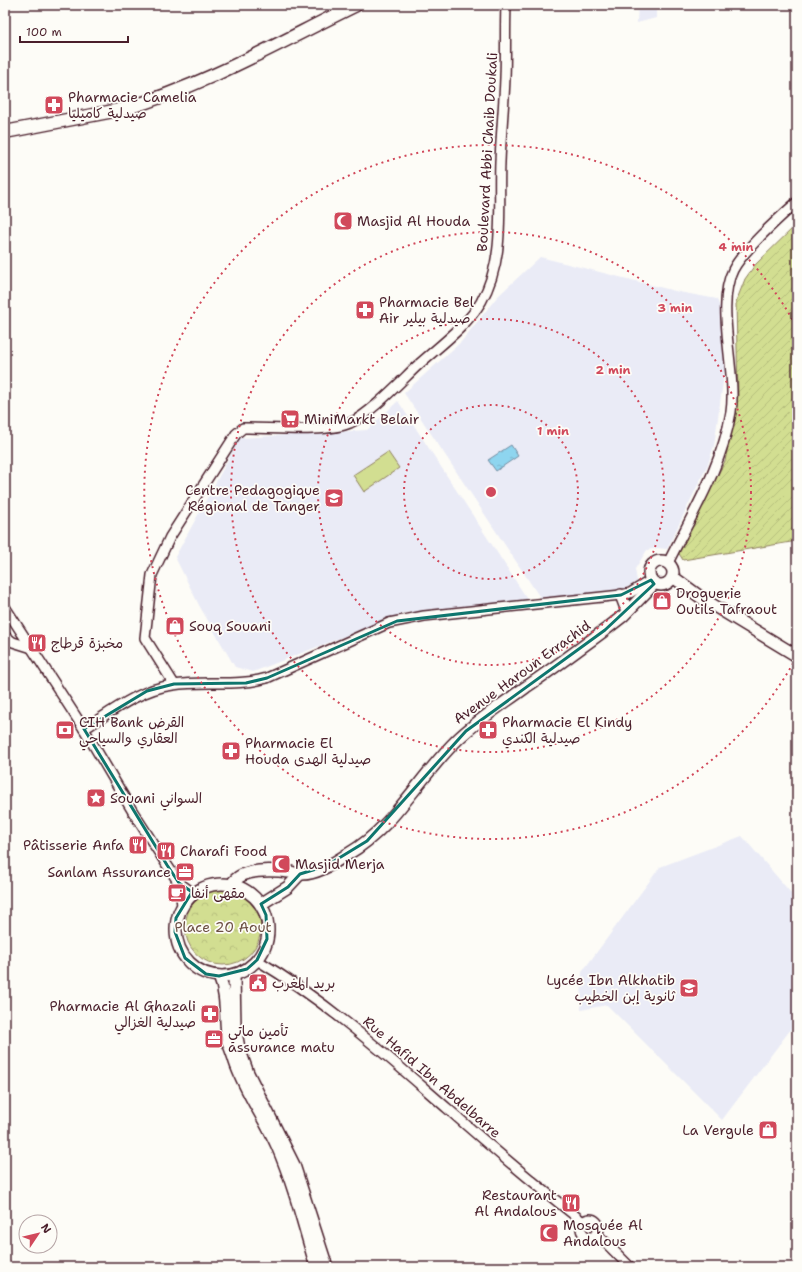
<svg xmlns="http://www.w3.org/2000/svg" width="802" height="1272" font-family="'Shantell Sans','Playpen Sans Arabic',sans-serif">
<defs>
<pattern id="park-crowns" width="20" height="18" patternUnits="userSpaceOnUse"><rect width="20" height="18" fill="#d2de91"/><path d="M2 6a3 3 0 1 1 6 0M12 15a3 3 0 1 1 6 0" fill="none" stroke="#b6be7d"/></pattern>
<pattern id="garden-furrows" width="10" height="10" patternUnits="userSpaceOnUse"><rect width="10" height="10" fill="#d2de91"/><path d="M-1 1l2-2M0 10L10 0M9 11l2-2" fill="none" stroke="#b6be7d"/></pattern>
<pattern id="water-ripples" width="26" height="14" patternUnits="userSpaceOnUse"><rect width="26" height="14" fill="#8ed5ef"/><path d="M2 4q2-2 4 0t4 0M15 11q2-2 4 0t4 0" fill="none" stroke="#7cb6cd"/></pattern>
</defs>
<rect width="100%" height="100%" fill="#fdfcf7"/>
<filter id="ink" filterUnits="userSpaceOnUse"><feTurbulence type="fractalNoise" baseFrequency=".025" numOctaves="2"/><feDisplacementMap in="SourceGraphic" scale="8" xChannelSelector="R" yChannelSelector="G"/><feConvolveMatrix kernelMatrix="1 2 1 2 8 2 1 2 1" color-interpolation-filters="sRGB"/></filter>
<g filter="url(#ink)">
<!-- built -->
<g fill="#eaebf6">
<path d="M638,5H656V18L637,23Z"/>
<path d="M540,257L679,292L717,299L720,308L725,368L714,446L708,464L667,549L658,548L647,550L635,569L637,581L630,586L612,593L575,600L541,599L404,393L461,342L497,297Z"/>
<path d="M398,401L528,600L404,613L253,672L235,667L200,607L175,557L240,438L367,430Z"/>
<path d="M742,836L797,900V1021L722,1120L607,1005L581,1010L582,972L660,867Z"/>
</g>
<!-- park -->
<circle fill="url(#park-crowns)" stroke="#8e7e5e" cx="223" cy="927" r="38"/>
<!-- garden -->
<path fill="url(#garden-furrows)" stroke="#8e7e5e" d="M797,224V541L683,560L678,552L725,461L738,396L736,302L745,279L755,265Z"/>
<!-- pitch -->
<path fill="#d2de91" stroke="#8e7e5e" d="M388,452L399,468L364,492L353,475Z"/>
<!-- water -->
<path fill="url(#water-ripples)" stroke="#738ca1" d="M511,445L518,456L496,471L488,460Z"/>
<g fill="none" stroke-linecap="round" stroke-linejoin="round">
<defs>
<g id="tertiary">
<path d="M668,563C692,514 722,467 731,412C737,372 715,305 733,270C743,250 779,218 797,202"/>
<path d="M5,607L84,729L133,812L167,865L179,883L193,893"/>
<path d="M5,636L13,642L29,647"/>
<path d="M174,684L145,638L152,575L170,537L236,434L243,428H248C273,428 328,433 350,423C369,415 401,381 417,366C439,346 466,327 481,302C506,258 498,210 500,162C501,134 504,106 505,78C506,53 505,29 506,5"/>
<path d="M84,729C111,712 140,689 173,685C204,680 236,687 267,678L389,623L424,616L621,595L630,593L651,580"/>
<path d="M179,883L182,905"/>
<path d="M257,960C329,1003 386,1055 448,1109C492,1148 537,1186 583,1222"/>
<circle cx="590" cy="1228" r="9"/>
<path d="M597,1234L630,1267"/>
</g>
<g id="secondary">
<circle cx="661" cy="573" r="12"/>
<path d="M673,577L703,599L797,656"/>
<path d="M621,595L627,611"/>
<circle cx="222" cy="930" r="46"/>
<path d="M232,884C241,868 273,870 289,872C293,872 297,874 301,874C317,875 335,862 348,854C395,827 420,775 459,738C479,719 503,704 526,687C553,669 579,649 605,630L623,616L654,584"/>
<path d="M261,904L288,887L300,874"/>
<path d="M234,975L235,1027L239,1048L248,1073L294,1165L327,1267"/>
<path d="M219,976C228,998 224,1019 228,1042C230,1048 233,1055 235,1062C245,1092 264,1117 277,1146C294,1185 304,1226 316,1267"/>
</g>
<path id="primary" d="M5,132L124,109C206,85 280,42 356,5"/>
</defs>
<!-- tertiary casing -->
<use href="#tertiary" stroke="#4a1f2b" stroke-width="12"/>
<!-- secondary casing -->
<use href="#secondary" stroke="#4a1f2b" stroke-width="14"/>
<!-- primary casing -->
<use href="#primary" stroke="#4a1f2b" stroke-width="15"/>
<!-- tertiary -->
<use href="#tertiary" stroke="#fdfcf7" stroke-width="9"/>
<!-- secondary -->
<use href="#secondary" stroke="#fdfcf7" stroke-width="11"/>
<!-- primary -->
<use href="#primary" stroke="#fdfcf7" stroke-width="12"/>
</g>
</g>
<!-- marked area -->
<path fill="none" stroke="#0f766e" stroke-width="3" stroke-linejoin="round" d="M651,580L654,584L605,630L466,731L367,841L326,866L300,874L288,887L261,904L266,915L267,939L257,960L247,969L219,976L206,974L185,958L175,932L176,918L192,892L179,883L167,865L84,729L147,691L174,684L246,683L267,678L397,621L621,595Z"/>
<!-- distance rings -->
<g fill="none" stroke="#d1495b" stroke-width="2" stroke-dasharray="2 4">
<circle cx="491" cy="492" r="87"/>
<circle cx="491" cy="492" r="173"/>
<circle cx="491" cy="492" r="260"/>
<path d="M796 658A347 347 0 1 1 796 326"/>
</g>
<!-- icons -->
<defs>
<symbol id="pharmacy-square" viewBox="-11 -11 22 22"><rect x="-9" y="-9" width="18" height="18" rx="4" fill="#d1495b" stroke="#fdfcf7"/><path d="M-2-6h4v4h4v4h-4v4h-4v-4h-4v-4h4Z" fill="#fff"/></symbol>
<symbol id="mosque-square" viewBox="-11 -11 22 22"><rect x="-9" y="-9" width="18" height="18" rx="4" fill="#d1495b" stroke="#fdfcf7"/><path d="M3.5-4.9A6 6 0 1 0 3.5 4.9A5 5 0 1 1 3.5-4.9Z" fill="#fff"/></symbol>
<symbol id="supermarket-square" viewBox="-11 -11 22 22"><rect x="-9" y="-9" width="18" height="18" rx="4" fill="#d1495b" stroke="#fdfcf7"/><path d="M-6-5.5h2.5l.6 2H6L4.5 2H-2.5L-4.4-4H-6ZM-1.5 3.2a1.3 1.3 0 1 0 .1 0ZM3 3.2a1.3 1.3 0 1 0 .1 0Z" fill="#fff"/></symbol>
<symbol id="school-square" viewBox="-11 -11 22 22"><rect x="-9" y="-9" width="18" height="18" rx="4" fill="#d1495b" stroke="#fdfcf7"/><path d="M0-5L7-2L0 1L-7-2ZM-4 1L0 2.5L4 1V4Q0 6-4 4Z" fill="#fff"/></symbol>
<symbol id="shop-square" viewBox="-11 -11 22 22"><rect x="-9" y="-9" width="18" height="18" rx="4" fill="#d1495b" stroke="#fdfcf7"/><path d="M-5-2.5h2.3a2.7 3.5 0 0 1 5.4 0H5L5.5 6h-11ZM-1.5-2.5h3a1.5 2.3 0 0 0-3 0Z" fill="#fff"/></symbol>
<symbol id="restaurant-square" viewBox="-11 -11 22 22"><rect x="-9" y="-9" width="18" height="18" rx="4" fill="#d1495b" stroke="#fdfcf7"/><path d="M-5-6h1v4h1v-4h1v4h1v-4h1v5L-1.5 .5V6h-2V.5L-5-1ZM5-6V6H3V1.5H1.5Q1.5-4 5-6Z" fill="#fff"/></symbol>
<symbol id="bank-square" viewBox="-11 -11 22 22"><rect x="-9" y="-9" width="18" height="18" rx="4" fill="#d1495b" stroke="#fdfcf7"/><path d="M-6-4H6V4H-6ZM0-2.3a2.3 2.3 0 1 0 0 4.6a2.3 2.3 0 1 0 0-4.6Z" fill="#fff"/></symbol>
<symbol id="sight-square" viewBox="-11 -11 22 22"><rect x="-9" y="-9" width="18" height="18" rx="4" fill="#d1495b" stroke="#fdfcf7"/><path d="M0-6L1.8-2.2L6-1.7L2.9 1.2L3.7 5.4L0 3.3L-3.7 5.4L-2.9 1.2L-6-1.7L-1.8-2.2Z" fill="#fff"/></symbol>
<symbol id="office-square" viewBox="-11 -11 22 22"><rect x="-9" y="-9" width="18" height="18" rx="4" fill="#d1495b" stroke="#fdfcf7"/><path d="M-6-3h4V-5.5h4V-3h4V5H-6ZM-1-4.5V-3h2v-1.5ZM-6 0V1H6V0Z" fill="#fff"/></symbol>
<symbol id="cafe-square" viewBox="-11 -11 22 22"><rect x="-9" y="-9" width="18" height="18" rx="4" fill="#d1495b" stroke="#fdfcf7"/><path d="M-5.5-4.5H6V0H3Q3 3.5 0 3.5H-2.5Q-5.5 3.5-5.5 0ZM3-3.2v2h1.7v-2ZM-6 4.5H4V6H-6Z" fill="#fff"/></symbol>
<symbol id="civic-square" viewBox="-11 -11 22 22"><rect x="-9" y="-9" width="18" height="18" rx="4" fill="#d1495b" stroke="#fdfcf7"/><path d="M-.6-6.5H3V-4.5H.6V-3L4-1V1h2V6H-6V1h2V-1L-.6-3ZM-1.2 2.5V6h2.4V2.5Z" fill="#fff"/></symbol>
</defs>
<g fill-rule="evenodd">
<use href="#pharmacy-square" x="43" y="94" width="22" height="22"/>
<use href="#mosque-square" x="332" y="210" width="22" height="22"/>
<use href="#pharmacy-square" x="354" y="299" width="22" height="22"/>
<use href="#supermarket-square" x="279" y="408" width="22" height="22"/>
<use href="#school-square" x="323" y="487" width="22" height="22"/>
<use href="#shop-square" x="651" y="590" width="22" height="22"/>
<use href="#shop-square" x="164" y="615" width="22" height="22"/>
<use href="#restaurant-square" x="26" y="632" width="22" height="22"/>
<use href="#bank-square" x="54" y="719" width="22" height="22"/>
<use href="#pharmacy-square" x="477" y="719" width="22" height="22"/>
<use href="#pharmacy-square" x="220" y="740" width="22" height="22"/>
<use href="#sight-square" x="85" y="787" width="22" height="22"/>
<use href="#restaurant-square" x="127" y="834" width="22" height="22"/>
<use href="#restaurant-square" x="155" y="840" width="22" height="22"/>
<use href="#mosque-square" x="270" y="853" width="22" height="22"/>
<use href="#office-square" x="174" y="861" width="22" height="22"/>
<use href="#cafe-square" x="166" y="882" width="22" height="22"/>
<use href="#civic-square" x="247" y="972" width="22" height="22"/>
<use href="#school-square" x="678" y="977" width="22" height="22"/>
<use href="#pharmacy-square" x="199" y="1003" width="22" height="22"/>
<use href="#office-square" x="203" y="1028" width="22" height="22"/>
<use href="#shop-square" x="757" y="1119" width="22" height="22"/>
<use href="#restaurant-square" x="560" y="1192" width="22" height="22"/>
<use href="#mosque-square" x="538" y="1222" width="22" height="22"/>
</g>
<g text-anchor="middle" stroke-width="3.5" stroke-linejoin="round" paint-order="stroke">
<!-- poi labels -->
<g font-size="14" fill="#4a1f2b" stroke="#fdfcf7" text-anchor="start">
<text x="68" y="102">Pharmacie Camelia<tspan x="68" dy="16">صيدلية كاميليا</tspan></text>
<text x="357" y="226">Masjid Al Houda</text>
<text x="379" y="307">Pharmacie Bel<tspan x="379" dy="16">Air صيدلية بيلير</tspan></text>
<text x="304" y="424">MiniMarkt Belair</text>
<text x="320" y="495" text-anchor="end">Centre Pedagogique<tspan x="320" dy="16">Régional de Tanger</tspan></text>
<text x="676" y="598">Droguerie<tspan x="676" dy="16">Outils Tafraout</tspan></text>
<text x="189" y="631">Souq Souani</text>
<text x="51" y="648">مخبزة قرطاج</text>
<text x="79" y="727">CIH Bank القرض<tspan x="79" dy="16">العقاري والسياحي</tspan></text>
<text x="502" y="727">Pharmacie El Kindy<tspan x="502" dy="16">صيدلية الكندي</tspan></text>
<text x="245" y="748">Pharmacie El<tspan x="245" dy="16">Houda صيدلية الهدى</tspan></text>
<text x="110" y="803">Souani السواني</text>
<text x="124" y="850" text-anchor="end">Pâtisserie Anfa</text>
<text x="180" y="856">Charafi Food</text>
<text x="295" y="869">Masjid Merja</text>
<text x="171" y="877" text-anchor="end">Sanlam Assurance</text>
<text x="191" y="898">مقهى أنفا</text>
<text x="675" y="985" text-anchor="end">Lycée Ibn Alkhatib<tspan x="675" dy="16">ثانوية إبن الخطيب</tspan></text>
<text x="272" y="988">بريد المغرب</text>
<text x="196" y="1011" text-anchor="end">Pharmacie Al Ghazali<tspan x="196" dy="16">صيدلية الغزالي</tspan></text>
<text x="228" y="1036">تأمين ماتي<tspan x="228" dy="16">assurance matu</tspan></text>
<text x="754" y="1135" text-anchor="end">La Vergule</text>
<text x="557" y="1200" text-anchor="end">Restaurant<tspan x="557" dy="16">Al Andalous</tspan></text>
<text x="563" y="1230">Mosquée Al<tspan x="563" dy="16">Andalous</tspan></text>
</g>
<!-- street labels -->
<g font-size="14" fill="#4a1f2b" stroke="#fdfcf7">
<text transform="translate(487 152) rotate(-87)" y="5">Boulevard Abbi Chaib Doukali</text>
<text transform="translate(522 672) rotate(-36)" y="5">Avenue Haroun Errachid</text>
<text transform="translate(432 1077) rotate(41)" y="5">Rue Hafid Ibn Abdelbarre</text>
</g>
<!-- park labels -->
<g font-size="14" fill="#6c4f44" stroke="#fdfcf7">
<text x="223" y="932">Place 20 Aout</text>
</g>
</g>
<circle cx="491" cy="492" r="6" fill="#d1495b" stroke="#fdfcf7" stroke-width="2"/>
<g font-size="12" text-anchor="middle" font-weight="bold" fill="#d1495b" stroke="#fdfcf7" stroke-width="3.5" stroke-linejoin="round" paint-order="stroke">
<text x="736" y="251">4 min</text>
<text x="675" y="312">3 min</text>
<text x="613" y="374">2 min</text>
<text x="553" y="435">1 min</text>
</g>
<!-- margin -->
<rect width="802" height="1272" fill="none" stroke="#fdfcf7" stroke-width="20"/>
<rect x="10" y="10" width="782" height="1252" fill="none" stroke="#4a1f2b" stroke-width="1.5" filter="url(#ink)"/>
<!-- north arrow -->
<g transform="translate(38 1234) rotate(55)"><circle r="19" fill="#fdfcf7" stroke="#b5a4a5"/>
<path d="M0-3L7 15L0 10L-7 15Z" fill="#d1495b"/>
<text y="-6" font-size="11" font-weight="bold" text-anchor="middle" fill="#4a1f2b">N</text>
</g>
<!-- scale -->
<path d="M20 36v6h108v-6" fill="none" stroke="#4a1f2b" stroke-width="2"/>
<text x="26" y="36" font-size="12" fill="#4a1f2b" stroke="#fdfcf7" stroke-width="3" paint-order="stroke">100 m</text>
</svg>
